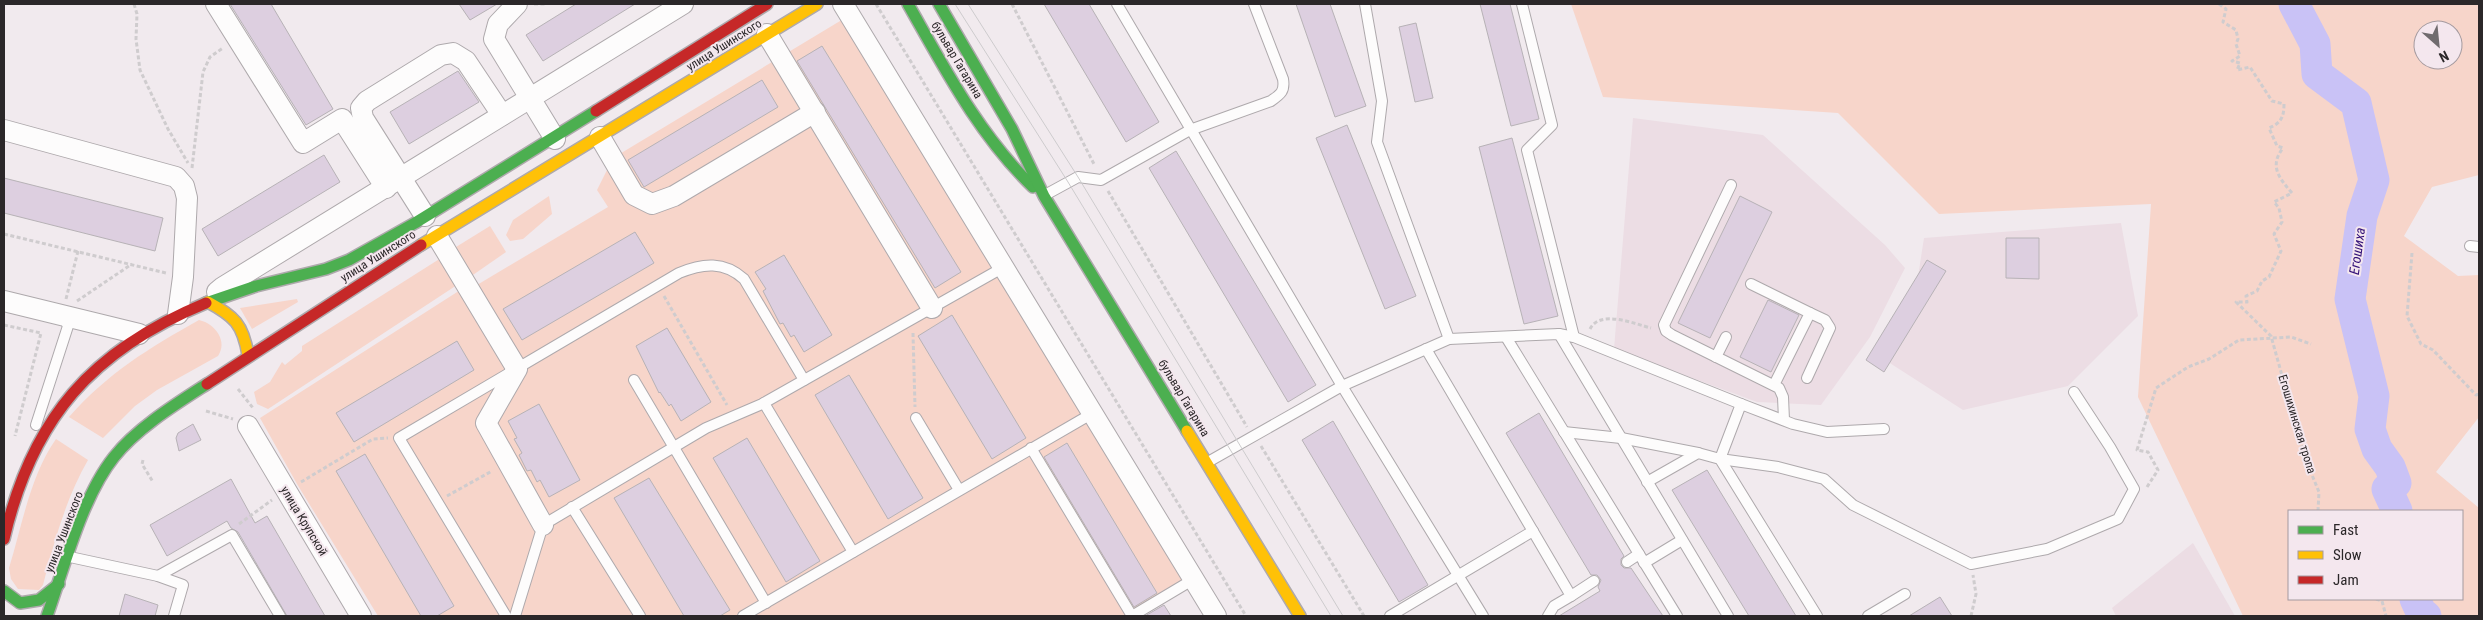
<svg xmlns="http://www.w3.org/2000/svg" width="2483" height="620" font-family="'Roboto Condensed',sans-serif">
<rect width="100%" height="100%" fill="#f1eaee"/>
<!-- built -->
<g fill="#ecdde4">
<path d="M1633,118L1763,135L1885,245L1905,268L1870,337L1821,405L1757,402L1614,349Z"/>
<path d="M2121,223L2138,316L2068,386L1963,410L1871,351L1917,283L1924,238Z"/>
<path d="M2193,543L2235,616H2116L2112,608Z"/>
</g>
<!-- green -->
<g fill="#f7d5ca" fill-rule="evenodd">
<path d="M1571,4H2479V175L2432,187L2404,236L2458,276L2479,275V417L2436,472L2479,508V616H2243L2138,397L2151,204L1939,214L1838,113L1603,97ZM2423,30H2453V60H2423ZM2462,511V599H2289V511Z"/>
<path d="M850,15L1192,577L1125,616H378L297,484L260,418L465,287L477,285L608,207L597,190L613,158Z"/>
<path d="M549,196L552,214L523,239L510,241L506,235L513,220Z"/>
<path d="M490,226L506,252L470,277L458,258L456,247Z"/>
<path d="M441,258L457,285L268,409L257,404L254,392L270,382L282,362L285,365L302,351V346Z"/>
<path d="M297,299L298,302L252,329L240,308Z"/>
<path d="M199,320C216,324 228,342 218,356L157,390L135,406L103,438L69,417C108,373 149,348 199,320Z"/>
<path d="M56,439L88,460C66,498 54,542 43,585L39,590L18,589L11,579L9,568C22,526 30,476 56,439Z"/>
</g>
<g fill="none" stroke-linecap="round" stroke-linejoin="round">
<!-- river -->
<g stroke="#c9c2f6" stroke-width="31">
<path d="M2294,4L2315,44L2317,74L2356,103L2374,180L2362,216L2350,299L2374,396L2370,429L2377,449L2390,467L2396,483L2387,489L2397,511"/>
<path d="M2415,599L2421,612L2426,616"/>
</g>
</g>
<!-- building -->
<g fill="#ddcfe0" stroke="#b7b2b6">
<path d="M230,4H271L333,109L306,125Z"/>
<path d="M459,4H497L470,20Z"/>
<path d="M576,4H635L543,61L526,35Z"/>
<path d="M1044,4H1089L1159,122L1126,142Z"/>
<path d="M1296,4H1330L1366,106L1335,117Z"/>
<path d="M1480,4H1510L1539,119L1511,126Z"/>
<path d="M1416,23L1433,98L1415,102L1399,27Z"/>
<path d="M822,46L961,272L935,288L797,61Z"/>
<path d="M458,71L479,102L409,144L390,112Z"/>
<path d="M762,80L778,107L644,187L628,160Z"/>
<path d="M1347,125L1416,296L1385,309L1316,138Z"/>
<path d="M1512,138L1558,316L1524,324L1479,147Z"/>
<path d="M1176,151L1316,385L1288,402L1149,168Z"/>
<path d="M324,155L340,182L218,256L202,229Z"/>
<path d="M4,178L163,218L155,251L4,213Z"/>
<path d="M1740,196L1772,212L1710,338L1678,323Z"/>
<path d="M635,232L654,263L522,340L503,309Z"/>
<path d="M2006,238H2039V279L2006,278Z"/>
<path d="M784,255L832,335L804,352L794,335L791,337L783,323L780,324L763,291L766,289L755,272Z"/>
<path d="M1927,260L1946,271L1884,372L1866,360Z"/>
<path d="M1768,300L1799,315L1771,372L1740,357Z"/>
<path d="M952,315L1026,438L992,459L918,336Z"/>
<path d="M667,328L711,402L681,421L671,404L669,406L660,392L659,393L636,346Z"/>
<path d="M457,341L474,370L354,442L336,413Z"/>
<path d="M849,375L923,498L888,519L815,395Z"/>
<path d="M539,404L580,480L549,497L540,480L537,482L531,470L527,471L519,455L522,453L514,439L517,438L508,421Z"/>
<path d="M1539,413L1624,556L1621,559V565L1624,568H1631L1663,616H1559L1600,591L1598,587L1601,580L1597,575H1591L1506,433Z"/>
<path d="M1333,421L1428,585L1399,602L1302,440Z"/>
<path d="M193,424L201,440L179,451L176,438L178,433Z"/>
<path d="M747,438L820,561L786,582L713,458Z"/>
<path d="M1067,443L1157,593L1134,607L1044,457Z"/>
<path d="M365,454L454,606L437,616H421L336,471Z"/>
<path d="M1707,470L1796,616H1749L1672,490Z"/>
<path d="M649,478L730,610L720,616H684L614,498Z"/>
<path d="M231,479L255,523L267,516L325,616H287L238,532L231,528L227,521L167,556L150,525Z"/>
<path d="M125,594L158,605L155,616H119Z"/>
<path d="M1940,597L1952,616H1909Z"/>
<path d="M1164,605L1171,616H1145Z"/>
</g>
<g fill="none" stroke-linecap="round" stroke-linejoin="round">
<defs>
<g id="lane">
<path d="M1117,4L1342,386L1483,616"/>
<path d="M1365,4L1382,101L1377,142L1449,339"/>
<path d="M1522,4L1552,125L1527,150L1574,337"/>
<path d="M1731,185L1664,325L1666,331L1672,335L1779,388L1783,397L1784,420"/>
<path d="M1045,195L1078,177L1101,180L1190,130L1271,101C1281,94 1285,91 1283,79L1254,4"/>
<path d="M2470,246L2479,247"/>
<path d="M1751,284L1810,313L1774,385"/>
<path d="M1559,334L1728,616"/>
<path d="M1506,337L1677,616"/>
<path d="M1426,349L1571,596L1554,606L1548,616"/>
<path d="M1716,357L1726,337"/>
<path d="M1807,378L1830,328L1825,320L1810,313"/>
<path d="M634,380L766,603"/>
<path d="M764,403L853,552"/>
<path d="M916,418L959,490"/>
<path d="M36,425L68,326L63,316"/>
<path d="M1884,429L1827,432L1793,424L1741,404L1720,459L1778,467L1824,479L1853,505L1971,564L2047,549L2118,519L2134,489L2110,447L2074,392"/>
<path d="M1564,432L1621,438L1698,453"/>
<path d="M1031,448L1132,616L1194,579"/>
<path d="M1208,462L1342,386L1449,339L1559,334L1574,337L1741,404"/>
<path d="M1647,482L1698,453L1720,459L1817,616"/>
<path d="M572,507L640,616"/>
<path d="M70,557L158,576L183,585L174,616"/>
<path d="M1627,562L1639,554"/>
<path d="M1644,563L1682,540"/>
<path d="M158,576L232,535L280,616"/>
<path d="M1571,596L1594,581"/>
<path d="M506,616L399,438L679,273C703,263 724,261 744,279L804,380"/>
<path d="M515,616L543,525L706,428L762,404L1004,267"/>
<path d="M743,616L1093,413"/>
<path d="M1390,616L1533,531"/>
<path d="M1868,616L1905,594"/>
</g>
<g id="street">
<path d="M216,4L303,143L342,119L386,188"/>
<path d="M517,4L498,24L494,39L555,139"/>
<path d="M843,4L1216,616"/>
<path d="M767,34L932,308"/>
<path d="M4,130L176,177L184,186L187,198L183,277L178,314"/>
<path d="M600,137L634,195L652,204L674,196L815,112"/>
<path d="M425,216L363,118L361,108L367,101L441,55L453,53L466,61L502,115"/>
<path d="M437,236L517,369L486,423L543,525"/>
<path d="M217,292L223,287L683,4"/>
<path d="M4,301L139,334"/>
<path d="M248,426L361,616"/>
</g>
<g id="fast">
<path d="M908,4C945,69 979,135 1033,187"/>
<path d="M939,4L1012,129L1044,196L1187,431"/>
<path d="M206,303L256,286L326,269L349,260L415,223L596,111"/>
<path d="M4,591L20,603L39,600L59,584"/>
<path d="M47,616C64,568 82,497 114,457C137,428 176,404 207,384"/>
</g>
<g id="slow">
<path d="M421,245L817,4"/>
<path d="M208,302C234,316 243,324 248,355"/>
<path d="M1187,431L1300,616"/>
</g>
<g id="jam">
<path d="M596,111L767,4"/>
<path d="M207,384L421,245"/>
<path d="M4,539C32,418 92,350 206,303"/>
</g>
</defs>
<!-- lane casing -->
<use href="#lane" stroke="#aea9ac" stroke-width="12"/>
<!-- street casing -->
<use href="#street" stroke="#aea9ac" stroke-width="22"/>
<!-- fast casing -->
<use href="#fast" stroke="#aea9ac" stroke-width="14"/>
<!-- slow casing -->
<use href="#slow" stroke="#aea9ac" stroke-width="14"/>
<!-- jam casing -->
<use href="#jam" stroke="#aea9ac" stroke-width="14"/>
<!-- path -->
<g stroke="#cfccce" stroke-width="3" stroke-dasharray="4 2.5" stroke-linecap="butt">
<path d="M134,4L137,14L136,39L140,70L168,129L188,163"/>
<path d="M534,4H545"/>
<path d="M876,4L1246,616"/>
<path d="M1012,4L1095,166"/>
<path d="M2219,4L2226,9L2223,22L2236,30L2238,39L2236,44L2240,56L2232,61L2240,63L2237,70L2250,67L2272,101L2284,104C2284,117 2281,123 2269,128L2277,146L2283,148C2269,166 2279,178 2292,193L2274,202L2279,208L2282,222L2274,234L2281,251L2269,277L2262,281L2257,291L2246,296L2247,302H2236L2271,336L2305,458L2319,492L2318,511"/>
<path d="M192,168L203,72L210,57L223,48"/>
<path d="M1108,191L1247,427"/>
<path d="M4,234L166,273"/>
<path d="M2412,253L2407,316L2421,344L2433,350L2476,395L2479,394"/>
<path d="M664,296L727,405"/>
<path d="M66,299L78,251"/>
<path d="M77,301L132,264"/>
<path d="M4,325L41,333L15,436"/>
<path d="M1590,329C1600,309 1635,324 1651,328"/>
<path d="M913,333L915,407"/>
<path d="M238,389L253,408"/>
<path d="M206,411L233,419"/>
<path d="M1261,446L1364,616"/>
<path d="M143,460L142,464L153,482"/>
<path d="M301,482L373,439L388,438"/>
<path d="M2147,487L2158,470L2148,452L2137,450L2156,388L2188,367L2209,359L2239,340L2291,337L2311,344"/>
<path d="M447,496L492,471"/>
<path d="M239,524L272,500"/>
<path d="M2376,599L2382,601L2386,616"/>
<path d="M1971,616L1976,594L1973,575"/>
</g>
<!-- lane -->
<use href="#lane" stroke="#fdfcfc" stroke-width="10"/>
<!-- street -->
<use href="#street" stroke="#fdfcfc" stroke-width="20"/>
<!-- fast -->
<use href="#fast" stroke="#4caf50" stroke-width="11"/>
<!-- slow -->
<use href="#slow" stroke="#ffc107" stroke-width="11"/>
<!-- jam -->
<use href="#jam" stroke="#c62828" stroke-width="11"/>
<!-- tram -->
<g stroke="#cdcbcd" stroke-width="1">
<path d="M955,4L1068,182L1331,616"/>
<path d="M968,4L1078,177L1343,616"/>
</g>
</g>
<g text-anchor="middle" stroke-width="4" stroke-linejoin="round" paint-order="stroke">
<!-- street labels -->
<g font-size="12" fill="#2b2729" stroke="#f4e7ee">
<text transform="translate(724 45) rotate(-32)" y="4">улица Ушинского</text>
<text transform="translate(957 60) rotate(59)" y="4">бульвар Гагарина</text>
<text transform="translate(378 256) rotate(-32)" y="4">улица Ушинского</text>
<text transform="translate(1184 398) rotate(59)" y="4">бульвар Гагарина</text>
<text transform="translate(2297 424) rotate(73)" y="4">Егошихинская тропа</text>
<text transform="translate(304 521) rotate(59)" y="4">улица Крупской</text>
<text transform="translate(64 532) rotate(-69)" y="4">улица Ушинского</text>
</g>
<!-- water labels -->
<g font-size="14" font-style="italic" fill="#331178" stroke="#f4e7ee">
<text transform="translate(2357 251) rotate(-82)" y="5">Егошиха</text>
</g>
</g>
<!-- border -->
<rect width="2483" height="620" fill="none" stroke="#2b2729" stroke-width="10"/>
<!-- legend -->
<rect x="2288" y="510" width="175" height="90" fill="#f4e7ee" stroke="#a49a9f"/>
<rect x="2298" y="526" width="25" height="8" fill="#4caf50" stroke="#a49a9f"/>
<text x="2333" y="535" font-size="15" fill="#2b2729">Fast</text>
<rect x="2298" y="551" width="25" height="8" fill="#ffc107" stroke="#a49a9f"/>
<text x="2333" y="560" font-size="15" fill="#2b2729">Slow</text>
<rect x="2298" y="576" width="25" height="8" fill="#c62828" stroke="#a49a9f"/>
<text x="2333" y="585" font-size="15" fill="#2b2729">Jam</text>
<!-- north arrow -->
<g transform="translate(2438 45) rotate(153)"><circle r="24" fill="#f4e7ee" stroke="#a49a9f"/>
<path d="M0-4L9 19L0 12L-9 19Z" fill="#706b6e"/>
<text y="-8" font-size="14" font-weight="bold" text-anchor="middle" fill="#2b2729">N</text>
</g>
</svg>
